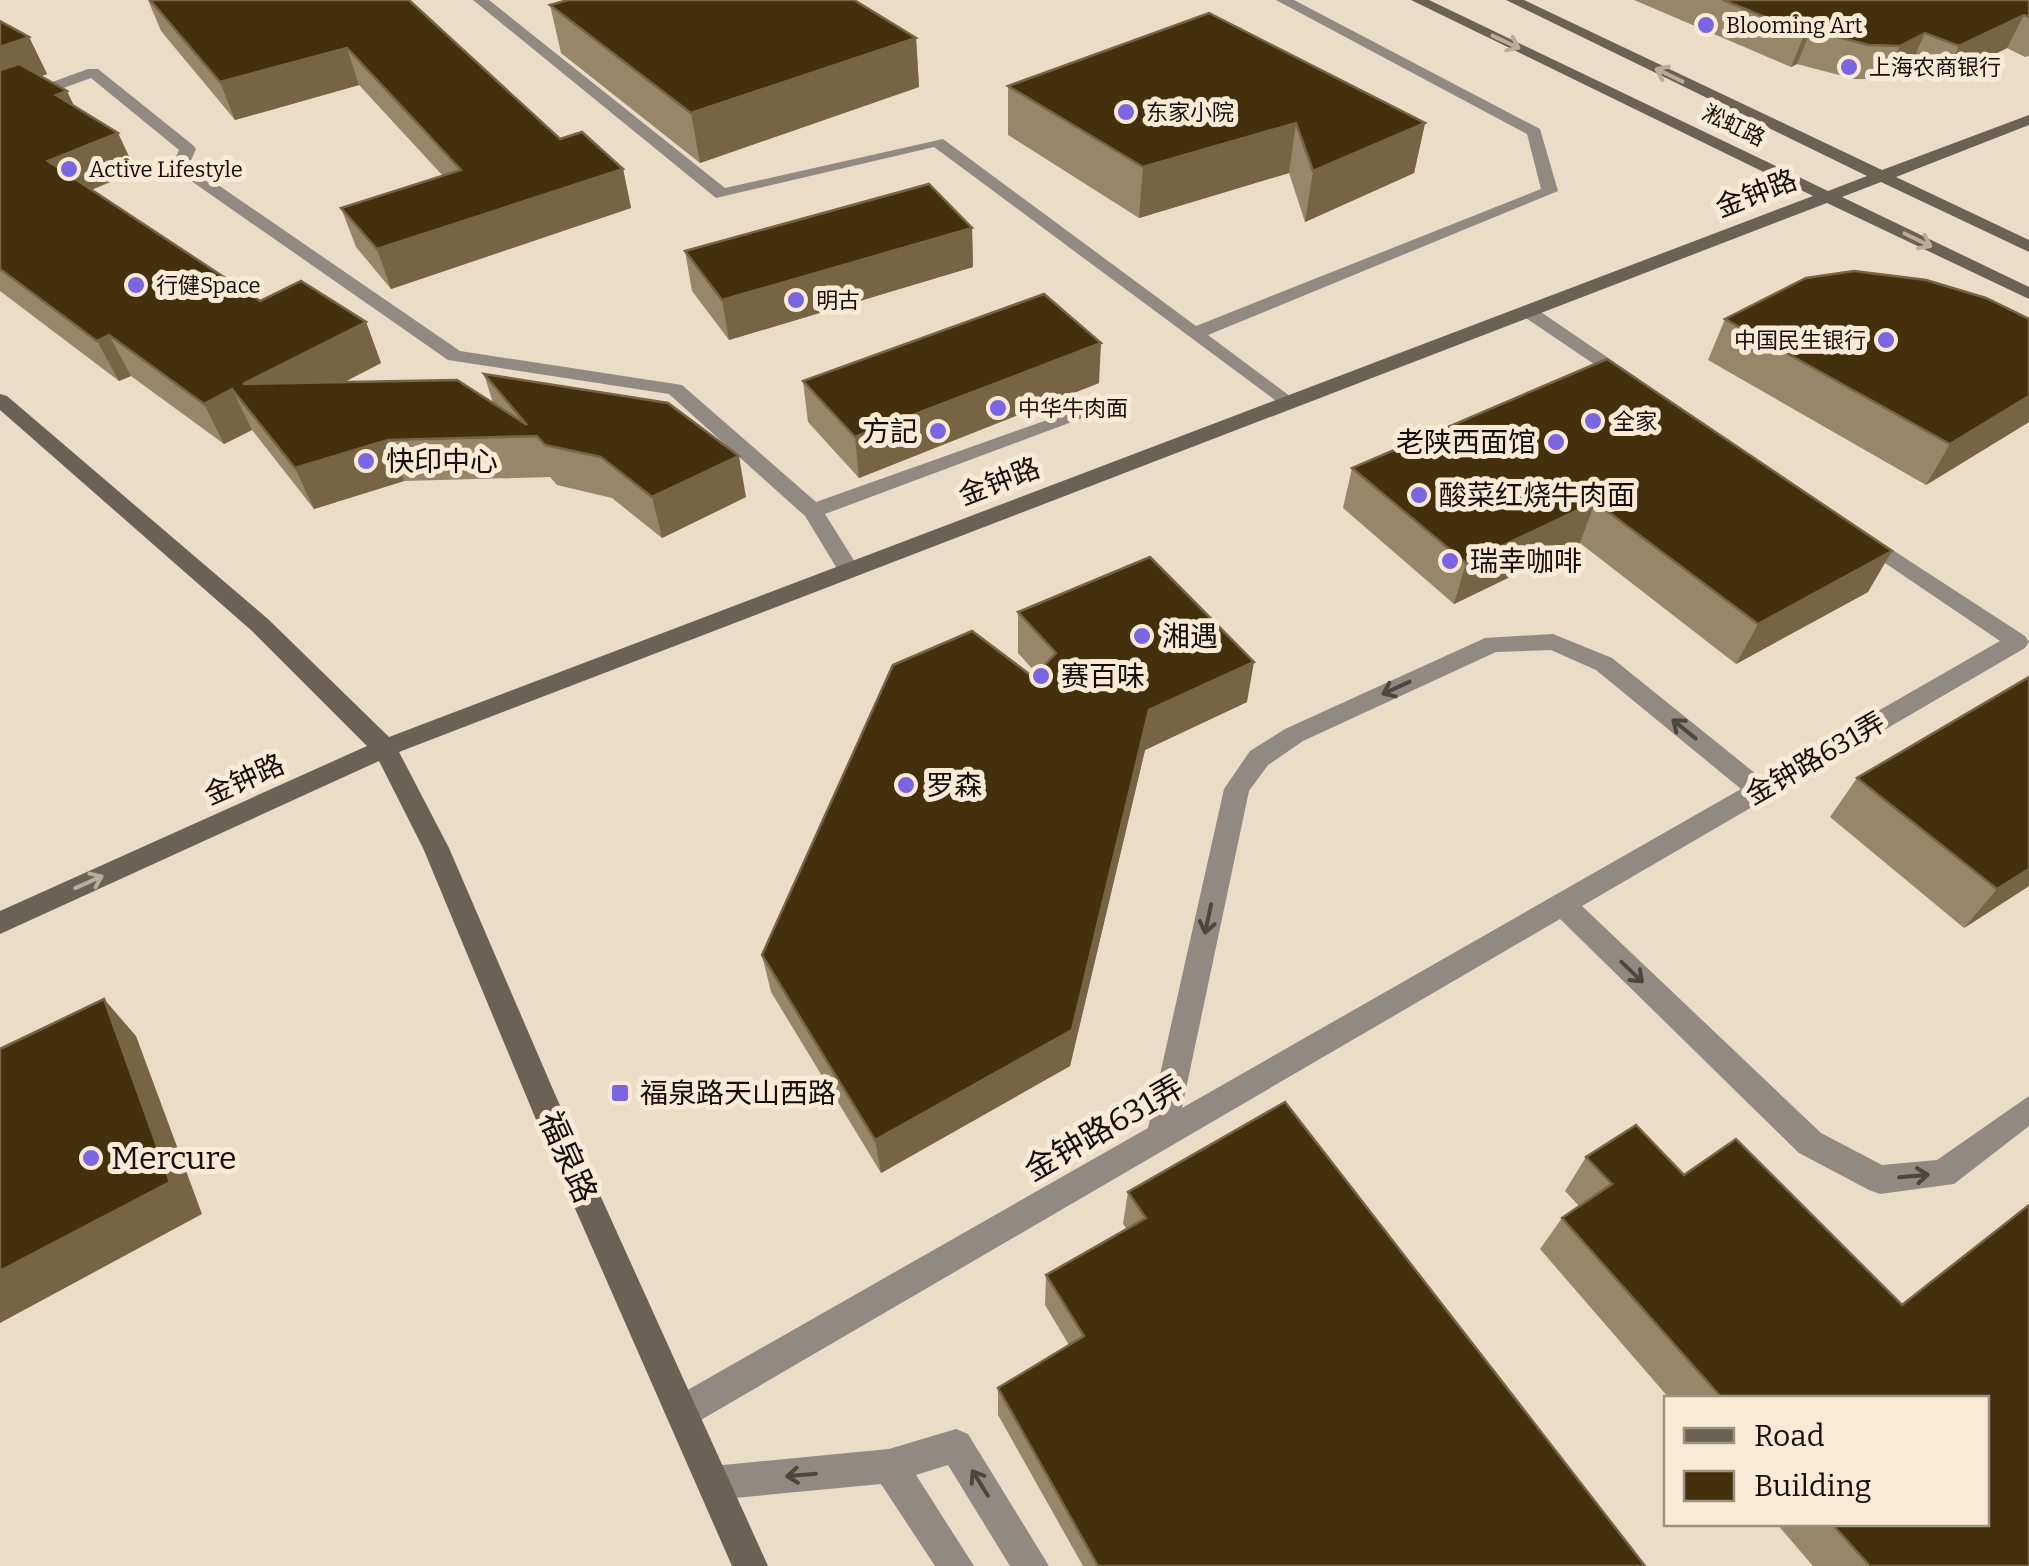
<svg xmlns="http://www.w3.org/2000/svg" width="2029" height="1566" font-family="Bitter,'Noto Sans SC',serif">
<rect width="100%" height="100%" fill="#eadcc7"/>
<g fill="none" stroke-linecap="round" stroke-linejoin="round">
<!-- lane -->
<g fill="#908a82" fill-rule="evenodd">
<path d="M88,69H98L194,146L196,149L189,165L460,351L682,385L816,502L1098,402H1112L1115,406L825,514L860,570L849,577L841,575L805,516L669,394L448,360L174,169L172,166L179,150L91,78L0,111V101Z"/>
<path d="M956,1429L968,1434L1049,1566H1010L948,1465L916,1475L974,1566H935L881,1484L713,1500L701,1495L696,1483L701,1471L713,1466L889,1449Z"/>
</g>
<!-- street -->
<g fill="#908a82" fill-rule="evenodd">
<path d="M473,0H489L725,188L943,139L1196,326L1541,189L1527,134L1276,0H1294L1540,129L1558,191L1208,335L1294,399V407L1287,409L934,147L716,198Z"/>
<path d="M1529,306L1535,308L1639,379L1629,385L1622,383L1523,316L1520,312Z"/>
<path d="M1865,532L2025,636L2029,642L2025,648L1582,906L1821,1133L1882,1165L1937,1160L2029,1096V1126L1954,1184L1880,1194L1869,1190L1799,1153L1560,919L694,1424L682,1429L670,1424L665,1412L670,1400L1148,1128L1224,789L1250,751L1285,729L1485,638L1553,634L1612,658L1761,778L2000,641L1857,544L1854,539L1857,534ZM1551,650L1596,670L1741,789L1182,1108L1249,791L1268,765L1303,741L1496,652Z"/>
</g>
<!-- secondary -->
<path fill="#6b6256" fill-rule="evenodd" d="M1411,0H1429L1828,191L1867,176L1506,0H1524L1882,170L2029,115V125L1896,177L2029,240V252L1881,182L1842,197L2029,287V299L1827,203L399,752L449,848L567,1122L768,1566H732L537,1122L423,848L379,761L0,934V911L367,746L252,631L0,410V394L7,396L268,619L389,737L1813,196Z"/>
</g>
<!-- wall -->
<g fill="#97866a">
<path d="M148,0H409L560,139L623,169L631,208L391,289L356,247L341,208L443,176L359,85L235,120L161,31Z"/>
<path d="M1634,0H2029V56L2025,57L2007,48L1943,80L1910,67L1885,79H1854L1797,64L1791,67Z"/>
<path d="M550,5L916,38L919,87L700,163L561,53Z"/>
<path d="M0,21L29,37L47,74L40,76L74,106L136,171L92,190L260,301L366,322L381,363L344,382L493,403L484,374L746,497L662,538L612,498L557,485L550,477L404,481L314,509L252,430L224,444L131,376L119,381L0,291Z"/>
<path d="M1008,86L1425,123L1414,173L1305,222L1289,173L1139,218L1008,135Z"/>
<path d="M972,228L973,267L729,340L692,291L685,251Z"/>
<path d="M1725,319H2029V422L1926,485L1708,360Z"/>
<path d="M1607,359L1868,592L1736,664L1580,543L1454,604L1343,508L1352,468Z"/>
<path d="M803,381L1099,383L859,478L808,422Z"/>
<path d="M1018,612L1247,702L1145,750L1070,1066L881,1173L771,992L762,955L1037,674L1018,653Z"/>
<path d="M1857,778L2029,886L1964,928L1830,817Z"/>
<path d="M1636,1125L1684,1175L1736,1139L1902,1305L2029,1205V1566H1813L1777,1524H1986V1398H1669L1540,1249L1562,1218L1579,1206L1565,1191L1586,1157Z"/>
<path d="M1128,1192L1645,1566H1083L998,1415V1388L1069,1345L1045,1305L1046,1275L1127,1229L1123,1224Z"/>
</g>
<!-- shaded-wall -->
<g fill="#766445">
<path d="M2024,15L2007,48L1943,80L1959,46Z"/>
<path d="M1811,30L1797,64L1791,67L1805,33Z"/>
<path d="M1925,33L1910,67L1885,79L1900,46Z"/>
<path d="M29,37L47,74L16,86L0,98V47Z"/>
<path d="M916,38L919,87L700,163L691,113Z"/>
<path d="M347,48L359,85L235,120L220,82Z"/>
<path d="M67,91L85,129L56,95Z"/>
<path d="M1296,123L1289,173L1139,218L1143,167Z"/>
<path d="M1425,123L1414,173L1305,222L1313,171Z"/>
<path d="M118,133L136,171L68,199L48,161Z"/>
<path d="M623,169L631,208L391,289L377,249Z"/>
<path d="M972,228L973,267L729,340L722,300Z"/>
<path d="M366,322L381,363L262,425L243,384Z"/>
<path d="M109,335L131,376L119,381L97,341Z"/>
<path d="M1101,343L1099,383L859,478L855,437Z"/>
<path d="M232,389L252,430L224,444L204,404Z"/>
<path d="M2029,396V422L1926,485L1950,444Z"/>
<path d="M388,440L404,481L314,509L295,468Z"/>
<path d="M739,456L746,497L662,538L652,497Z"/>
<path d="M1595,502L1580,543L1454,604L1466,563Z"/>
<path d="M1892,551L1868,592L1736,664L1758,624Z"/>
<path d="M1254,662L1247,702L1145,750L1070,1066L881,1173L875,1140L1149,710Z"/>
<path d="M2029,869V886L1964,928L1997,889Z"/>
<path d="M104,999L136,1036L202,1214L0,1323V1271Z"/>
</g>
<!-- building -->
<g fill="#44300d" stroke="#766445" stroke-width="2.5">
<path d="M150,0H409L560,139L582,132L623,169L377,249L341,208L461,170L347,48L220,82Z"/>
<path d="M568,0H854L916,38L691,113L550,5Z"/>
<path d="M1723,0H2029V17L2024,15L1959,46L1925,33L1900,46L1869,45L1811,30L1805,33Z"/>
<path d="M1209,13L1425,123L1313,171L1296,123L1143,167L1008,86Z"/>
<path d="M0,21L29,37L0,47Z"/>
<path d="M19,64L67,91L56,95L118,133L48,161L260,301L301,281L366,322L243,384L457,380L527,425L484,374L668,403L739,456L652,497L601,457L545,445L537,436L388,440L295,468L232,389L204,404L109,335L97,341L0,269V70Z"/>
<path d="M929,184L972,228L722,300L685,251Z"/>
<path d="M1854,271L1926,280L1986,298L2029,319V396L1950,444L1725,319L1806,278Z"/>
<path d="M1044,294L1101,343L855,437L803,381Z"/>
<path d="M1607,359L1892,551L1758,624L1595,502L1466,563L1352,468Z"/>
<path d="M1150,557L1254,662L1149,710L1072,1030L875,1140L762,955L893,665L972,631L1033,677L1056,653L1018,612Z"/>
<path d="M2029,677V869L1997,889L1857,778Z"/>
<path d="M104,999L170,1182L0,1271V1049Z"/>
<path d="M1285,1102L1645,1566H1098L998,1388L1084,1336L1046,1275L1146,1218L1128,1192Z"/>
<path d="M1636,1125L1684,1175L1736,1139L1902,1305L2029,1205V1566H1870L1832,1524H1986V1398H1722L1562,1218L1612,1184L1586,1157Z"/>
</g>
<!-- one-way arrows -->
<defs><path id="oneway-shaft" d="M-6 0H5M1.5-3L5.5 0L1.5 3" fill="none" stroke-width="1.6" stroke-linecap="round" stroke-linejoin="round" transform="scale(2.5)"/></defs>
<g stroke="#b9ad9b">
<use href="#oneway-shaft" transform="translate(1506 42) rotate(25)"/>
<use href="#oneway-shaft" transform="translate(1669 75) rotate(-154)"/>
<use href="#oneway-shaft" transform="translate(1918 240) rotate(26)"/>
<use href="#oneway-shaft" transform="translate(89 882) rotate(-24)"/>
</g>
<g stroke="#4b463e">
<use href="#oneway-shaft" transform="translate(1396 688) rotate(155)"/>
<use href="#oneway-shaft" transform="translate(1684 729) rotate(-141)"/>
<use href="#oneway-shaft" transform="translate(1208 919) rotate(102)"/>
<use href="#oneway-shaft" transform="translate(1632 972) rotate(44)"/>
<use href="#oneway-shaft" transform="translate(1914 1176) rotate(-5)"/>
<use href="#oneway-shaft" transform="translate(801 1475) rotate(175)"/>
<use href="#oneway-shaft" transform="translate(980 1483) rotate(-122)"/>
</g>
<!-- markers -->
<g fill="#7c65e0" stroke="#f8ead4" stroke-width="4">
<circle cx="1706" cy="25" r="10"/>
<circle cx="1849" cy="67" r="10"/>
<circle cx="1126" cy="112" r="10"/>
<circle cx="69" cy="169" r="10"/>
<circle cx="136" cy="285" r="10"/>
<circle cx="796" cy="300" r="10"/>
<circle cx="1886" cy="340" r="10"/>
<circle cx="998" cy="408" r="10"/>
<circle cx="1593" cy="421" r="10"/>
<circle cx="938" cy="431" r="10"/>
<circle cx="1556" cy="442" r="10"/>
<circle cx="366" cy="461" r="10"/>
<circle cx="1419" cy="495" r="10"/>
<circle cx="1450" cy="561" r="10"/>
<circle cx="1142" cy="636" r="10"/>
<circle cx="1041" cy="676" r="10"/>
<circle cx="906" cy="785" r="10"/>
<rect x="610" y="1083" width="20" height="20" rx="5"/>
<circle cx="91" cy="1158" r="10"/>
</g>
<g text-anchor="middle" stroke-width="10" stroke-linejoin="round" paint-order="stroke">
<!-- far-poi labels -->
<g font-size="22" fill="#130e07" stroke="#f8ead4" text-anchor="start">
<text x="1726" y="33">Blooming Art</text>
<text x="1869" y="75">上海农商银行</text>
<text x="1146" y="120">东家小院</text>
<text x="89" y="177">Active Lifestyle</text>
<text x="156" y="293">行健Space</text>
<text x="816" y="308">明古</text>
<text x="1866" y="348" text-anchor="end">中国民生银行</text>
<text x="1018" y="416">中华牛肉面</text>
<text x="1613" y="429">全家</text>
</g>
<!-- far-street labels -->
<g font-size="22" fill="#130e07" stroke="#f8ead4">
<text transform="translate(1734 125) rotate(26)" y="8">淞虹路</text>
</g>
<!-- street labels -->
<g font-size="28" fill="#130e07" stroke="#f8ead4">
<text transform="translate(1756 193) rotate(-21)" y="10">金钟路</text>
<text transform="translate(999 481) rotate(-21)" y="10">金钟路</text>
<text transform="translate(1815 758) rotate(-30)" y="10">金钟路631弄</text>
<text transform="translate(244 779) rotate(-24)" y="10">金钟路</text>
</g>
<!-- poi labels -->
<g font-size="28" fill="#130e07" stroke="#f8ead4" text-anchor="start">
<text x="918" y="441" text-anchor="end">方記</text>
<text x="1536" y="452" text-anchor="end">老陕西面馆</text>
<text x="386" y="471">快印中心</text>
<text x="1439" y="505">酸菜红烧牛肉面</text>
<text x="1470" y="571">瑞幸咖啡</text>
<text x="1162" y="646">湘遇</text>
<text x="1061" y="686">赛百味</text>
<text x="926" y="795">罗森</text>
<text x="640" y="1103">福泉路天山西路</text>
</g>
<!-- near-street labels -->
<g font-size="32" fill="#130e07" stroke="#f8ead4">
<text transform="translate(1104 1128) rotate(-30)" y="11">金钟路631弄</text>
<text transform="translate(568 1157) rotate(66)" y="11">福泉路</text>
</g>
<!-- near-poi labels -->
<g font-size="32" fill="#130e07" stroke="#f8ead4" text-anchor="start">
<text x="111" y="1169">Mercure</text>
</g>
</g>
<!-- legend -->
<rect x="1664" y="1396" width="325" height="130" fill="#f8ead4" stroke="#9c9282" stroke-width="2.5"/>
<rect x="1684" y="1428" width="50" height="15" fill="#6b6256" stroke="#9c9282" stroke-width="2.5"/>
<text x="1754" y="1446" font-size="30" fill="#130e07">Road</text>
<rect x="1684" y="1471" width="50" height="30" fill="#44300d" stroke="#9c9282" stroke-width="2.5"/>
<text x="1754" y="1496" font-size="30" fill="#130e07">Building</text>
</svg>
